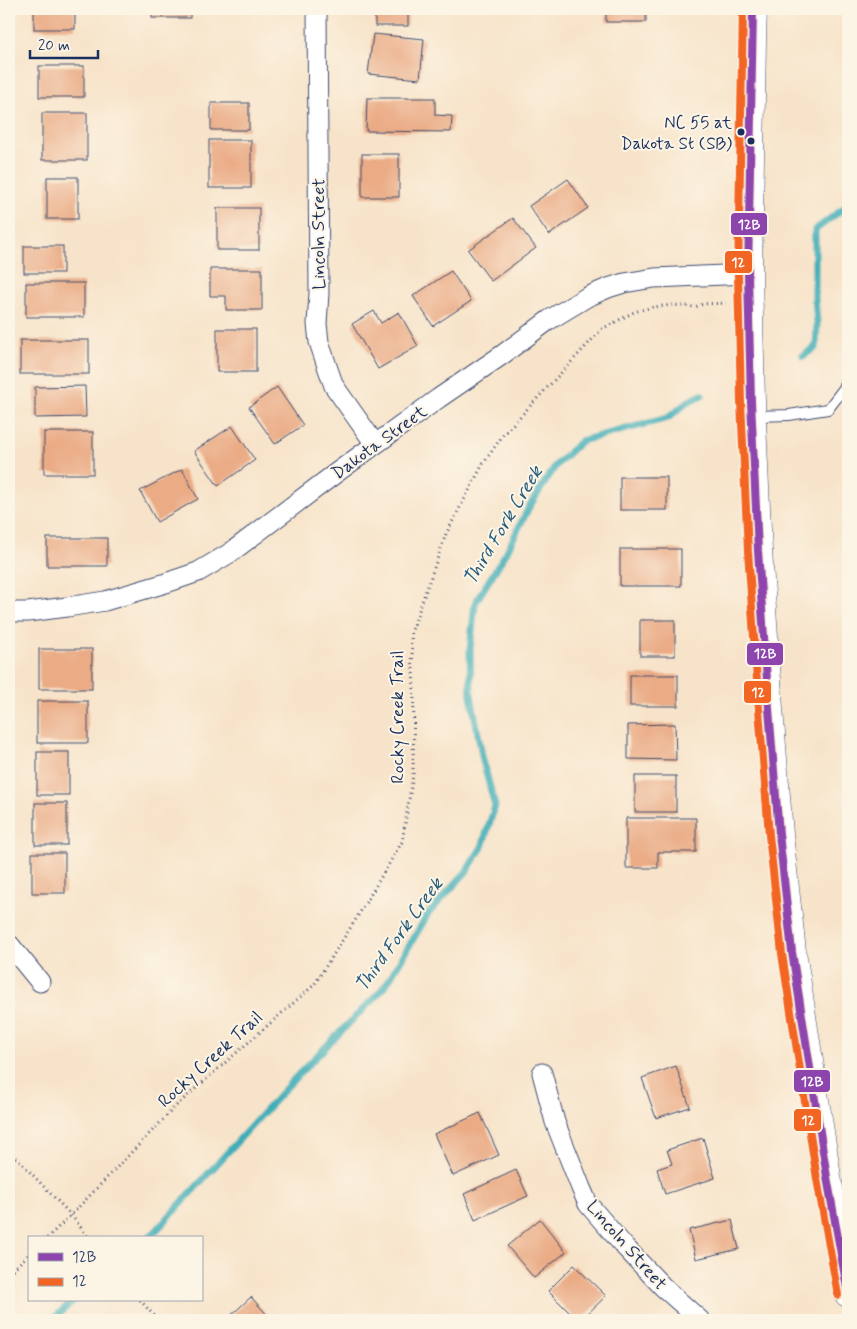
<svg xmlns="http://www.w3.org/2000/svg" width="857" height="1329" font-family="Mynerve,sans-serif">
<rect width="100%" height="100%" fill="#fcf5e5"/>
<filter id="ink" filterUnits="userSpaceOnUse"><feTurbulence type="fractalNoise" baseFrequency=".02" numOctaves="2"/><feDisplacementMap in="SourceGraphic" scale="10" xChannelSelector="R" yChannelSelector="G"/><feConvolveMatrix kernelMatrix="1 2 1 2 8 2 1 2 1" color-interpolation-filters="sRGB"/></filter>
<filter id="wash" filterUnits="userSpaceOnUse"><feTurbulence type="fractalNoise" baseFrequency=".0096" numOctaves="4" result="noise"/><feDisplacementMap in="SourceGraphic" scale="20" xChannelSelector="R" yChannelSelector="G"/><feGaussianBlur stdDeviation="1.12" result="paint"/><feColorMatrix in="noise" values="0 0 0 0 0 0 0 0 0 0 0 0 0 0 0 0 0 1.4 0 .05"/><feComposite in="paint" operator="in"/></filter>
<g filter="url(#wash)">
<rect width="100%" height="100%" fill="#f7e3c9"/>
<g fill="none" stroke-linecap="round" stroke-linejoin="round">
<!-- stream -->
<g stroke="#3cadb8" stroke-width="7">
<path d="M803,356L816,347L817,323L815,299V230L848,205"/>
<path d="M148,1238L155,1232L296,1077L384,988L428,914L466,872L482,847L495,806L483,761L471,695L470,650L475,603L506,553L529,507L556,465L581,441L668,418L689,401L702,395"/>
<path d="M52,1320L74,1300"/>
</g>
</g>
<g id="blocks">
<!-- building -->
<g fill="#eaab85">
<rect x="34" y="9" width="41" height="20"/>
<rect x="152" y="9" width="38" height="9"/>
<rect x="375" y="9" width="33" height="17"/>
<rect x="606" y="9" width="40" height="13"/>
<path d="M373,34L424,39L420,79L368,74Z"/>
<rect x="39" y="66" width="45" height="31"/>
<path d="M367,98H435V115L452,116L451,132L366,131Z"/>
<rect x="211" y="103" width="38" height="27"/>
<rect x="42" y="113" width="45" height="47"/>
<rect x="209" y="140" width="42" height="48"/>
<rect x="362" y="154" width="37" height="43"/>
<rect x="47" y="177" width="31" height="42"/>
<path d="M568,179L588,208L549,235L529,206Z"/>
<rect x="217" y="208" width="42" height="42"/>
<path d="M513,218L536,248L491,281L468,250Z"/>
<rect x="24" y="246" width="39" height="27"/>
<path d="M210,269H262V310H226V296H210Z"/>
<path d="M451,271L471,301L433,326L413,296Z"/>
<rect x="26" y="283" width="58" height="34"/>
<path d="M374,311L381,323L399,312L418,346L378,369L352,324Z"/>
<rect x="217" y="329" width="39" height="43"/>
<rect x="20" y="340" width="69" height="34"/>
<path d="M85,386L86,417L35,418V387Z"/>
<path d="M277,387L303,425L275,444L249,407Z"/>
<path d="M232,426L255,460L218,486L194,451Z"/>
<rect x="44" y="432" width="49" height="42"/>
<path d="M182,469L198,499L157,522L140,491Z"/>
<rect x="620" y="477" width="47" height="33"/>
<rect x="47" y="538" width="60" height="28"/>
<rect x="620" y="549" width="61" height="37"/>
<rect x="640" y="620" width="35" height="36"/>
<rect x="39" y="649" width="53" height="40"/>
<rect x="630" y="675" width="48" height="31"/>
<rect x="37" y="701" width="51" height="42"/>
<path d="M675,724L676,760L628,759V725Z"/>
<rect x="37" y="752" width="32" height="43"/>
<rect x="635" y="776" width="41" height="36"/>
<rect x="35" y="803" width="32" height="42"/>
<path d="M626,818H696V852H658V868H626Z"/>
<rect x="32" y="853" width="33" height="40"/>
<path d="M676,1066L690,1107L656,1118L642,1078Z"/>
<path d="M480,1113L499,1155L453,1176L434,1134Z"/>
<path d="M703,1138L715,1178L665,1194L657,1169L672,1164L667,1150Z"/>
<path d="M516,1170L528,1196L475,1220L464,1194Z"/>
<path d="M540,1219L566,1252L534,1278L507,1246Z"/>
<path d="M732,1220L739,1249L696,1259L689,1230Z"/>
<path d="M574,1265L606,1296L581,1320H577L548,1291Z"/>
<path d="M251,1297L272,1320H230L228,1318Z"/>
</g>
</g>
</g>
<g filter="url(#ink)">
<use href="#blocks" fill-opacity="0" stroke="#3c4a6e" stroke-width="1"/>
<g fill="none" stroke-linecap="round" stroke-linejoin="round">
<defs>
<path id="lane" d="M753,416L789,415L828,409L845,387L848,359"/>
<g id="street">
<path d="M317,9L319,293L317,324L319,342L328,369L334,386L375,444"/>
<path d="M9,612H28L67,607L105,601L166,583L198,572L230,553L336,473L439,398L502,355L549,320L587,297L608,288L624,283L654,278L748,274"/>
<path d="M9,944L40,982"/>
<path d="M542,1073L555,1122L581,1188L588,1204L624,1246L664,1288L700,1320"/>
</g>
<path id="primary" d="M753,9L752,40L748,274L751,402L758,551L769,709L779,834L792,952L827,1177L848,1293"/>
</defs>
<!-- lane casing -->
<use href="#lane" stroke="#3c4a6e" stroke-width="12"/>
<!-- street casing -->
<use href="#street" stroke="#3c4a6e" stroke-width="21"/>
<!-- primary casing -->
<use href="#primary" stroke="#3c4a6e" stroke-width="29"/>
<!-- path -->
<g stroke="#3c4a6e" stroke-width="3" stroke-dasharray="1 4" stroke-linecap="butt">
<path d="M9,1150L71,1215L89,1238"/>
<path d="M47,1238L71,1215L178,1104L314,985L356,919L402,842L413,775L414,690L411,633L446,534L483,464L503,435L602,329L634,312L653,307L673,305L695,307L703,304L726,303"/>
<path d="M9,1273L29,1254"/>
<path d="M140,1300L158,1320"/>
</g>
<!-- lane -->
<use href="#lane" stroke="#fff" stroke-width="10"/>
<!-- street -->
<use href="#street" stroke="#fff" stroke-width="19"/>
<!-- primary -->
<use href="#primary" stroke="#fff" stroke-width="28"/>
<defs>
<path id="bus-1" d="M753,9L748,274L751,402L758,551L769,709L779,834L792,952L827,1177L848,1293"/>
<path id="bus-2" d="M743,9L738,274L741,402L748,551L759,710L769,835L782,954L817,1179L838,1295"/>
</defs>
<!-- bus-1 casing -->
<use href="#bus-1" stroke="#fcf5e5" stroke-width="11"/>
<!-- bus-2 casing -->
<use href="#bus-2" stroke="#fcf5e5" stroke-width="11"/>
<!-- bus-1 -->
<use href="#bus-1" stroke="#8e44ad" stroke-width="8"/>
<!-- bus-2 -->
<use href="#bus-2" stroke="#f26522" stroke-width="8"/>
</g>
</g>
<!-- markers -->
<g fill="#1b2f5e" stroke="#fcf5e5" stroke-width="2">
<circle cx="741" cy="132" r="4.5"/>
<circle cx="751" cy="141" r="4.5"/>
</g>
<g text-anchor="middle" stroke-width="4" stroke-linejoin="round" paint-order="stroke">
<!-- bus labels -->
<g font-size="17" fill="#1b2f5e" stroke="#fcf5e5" text-anchor="end">
<text x="732" y="128">NC 55 at<tspan x="732" dy="21">Dakota St (SB)</tspan></text>
</g>
<!-- street labels -->
<g font-size="18" fill="#1b2f5e" stroke="#fcf5e5">
<text transform="translate(318 234) rotate(-90)" y="6">Lincoln Street</text>
<text transform="translate(379 442) rotate(-36)" y="6">Dakota Street</text>
<text transform="translate(397 717) rotate(-90)" y="6">Rocky Creek Trail</text>
<text transform="translate(210 1059) rotate(-42)" y="6">Rocky Creek Trail</text>
<text transform="translate(627 1245) rotate(49)" y="6">Lincoln Street</text>
</g>
<!-- water labels -->
<g font-size="19" font-style="italic" fill="#275b7e" stroke="#fcf5e5">
<text transform="translate(502 525) rotate(-59)" y="7">Third Fork Creek</text>
<text transform="translate(398 934) rotate(-54)" y="7">Third Fork Creek</text>
</g>
</g>
<g stroke="#fcf5e5" stroke-width="2">
<rect x="730" y="212" width="38" height="24" rx="5" fill="#8e44ad"/>
<rect x="724" y="250" width="29" height="24" rx="5" fill="#f26522"/>
<rect x="746" y="642" width="38" height="24" rx="5" fill="#8e44ad"/>
<rect x="743" y="680" width="29" height="24" rx="5" fill="#f26522"/>
<rect x="793" y="1069" width="38" height="24" rx="5" fill="#8e44ad"/>
<rect x="793" y="1108" width="29" height="24" rx="5" fill="#f26522"/>
</g>
<g font-size="14" text-anchor="middle" font-weight="bold" fill="#fff">
<text x="749" y="229">12B</text>
<text x="738" y="267">12</text>
<text x="765" y="658">12B</text>
<text x="758" y="697">12</text>
<text x="812" y="1086">12B</text>
<text x="808" y="1125">12</text>
</g>
<!-- margin -->
<rect width="857" height="1329" fill="none" stroke="#fcf5e5" stroke-width="30"/>
<!-- legend -->
<rect x="28" y="1236" width="175" height="65" fill="#fcf5e5" stroke="#a2a6af"/>
<rect x="38" y="1253" width="25" height="8" fill="#8e44ad" stroke="#a2a6af"/>
<text x="72" y="1262" font-size="15" fill="#1b2f5e">12B</text>
<rect x="38" y="1278" width="25" height="8" fill="#f26522" stroke="#a2a6af"/>
<text x="72" y="1286" font-size="15" fill="#1b2f5e">12</text>
<!-- scale -->
<path d="M30 50v8h68v-8" fill="none" stroke="#1b2f5e" stroke-width="2.5"/>
<text x="38" y="50" font-size="15" fill="#1b2f5e" stroke="#fcf5e5" stroke-width="4" paint-order="stroke">20 m</text>
</svg>
